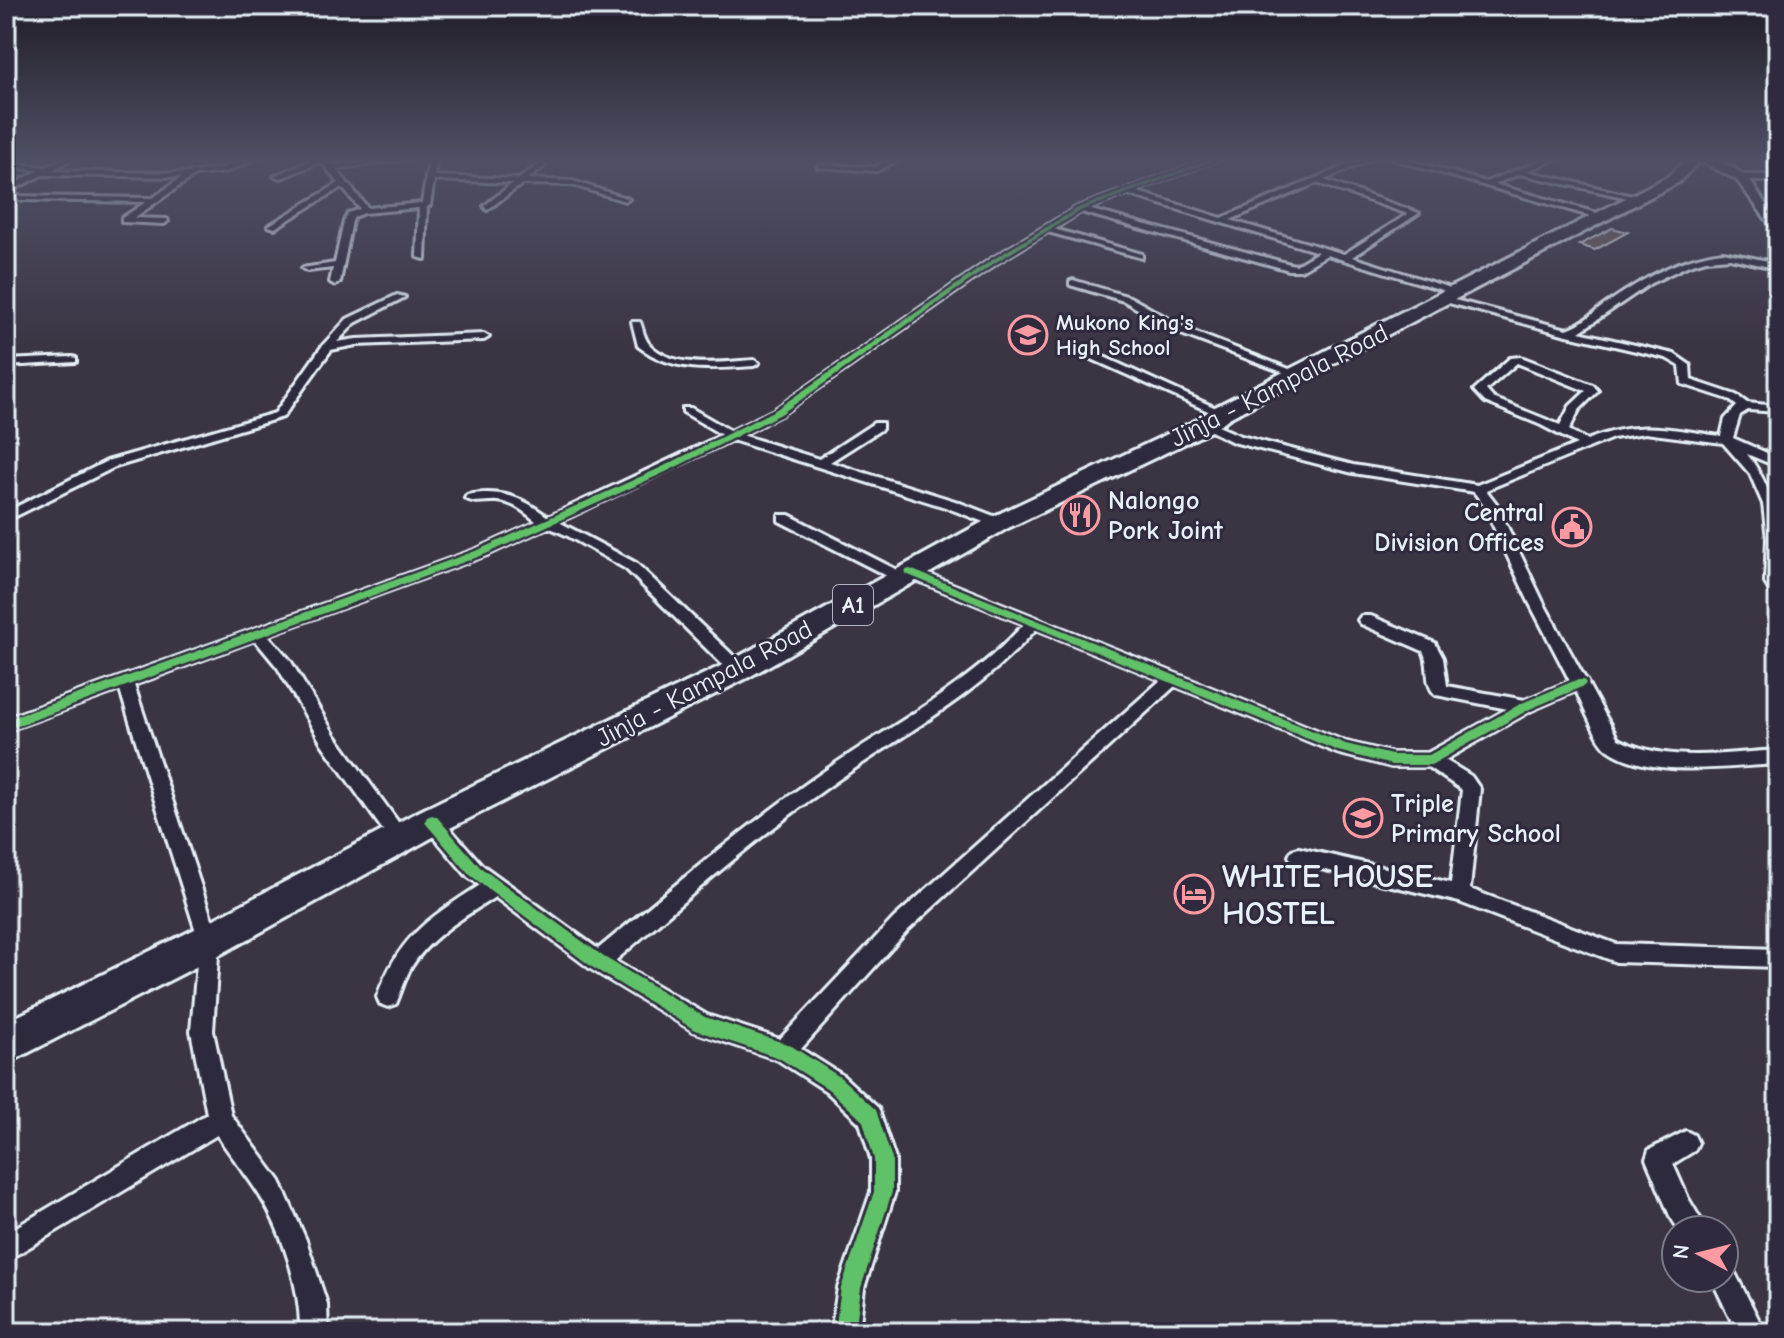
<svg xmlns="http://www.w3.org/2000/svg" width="1784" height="1338" font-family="'Comic Neue',sans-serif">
<rect width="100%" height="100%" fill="#3b3443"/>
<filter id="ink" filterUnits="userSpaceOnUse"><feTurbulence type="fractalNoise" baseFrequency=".0125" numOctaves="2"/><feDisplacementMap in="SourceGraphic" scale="16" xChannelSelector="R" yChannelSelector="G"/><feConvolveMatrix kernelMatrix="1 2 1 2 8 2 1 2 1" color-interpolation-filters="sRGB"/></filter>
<g filter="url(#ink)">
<!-- building -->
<path fill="#6a5c59" stroke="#e8f1f8" stroke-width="2" d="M1612,228L1628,232L1595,250L1579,245Z"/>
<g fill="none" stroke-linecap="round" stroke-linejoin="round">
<defs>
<g id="street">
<path d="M62,159H72L51,171L188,173L222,168L245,159H256L226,172L195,175L134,218L167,219L168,221L164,224L122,222V218L146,202L18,200L6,197V188L40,170L6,167V163L47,167ZM42,175L182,177L153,198L19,196L9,192Z"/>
<path d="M315,159H327L332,165L408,159L336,169L368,208L422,203L429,159H437L434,176L519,179L542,162L545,166L528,179L573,181L629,199L625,201L572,185L522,184L487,210L484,206L513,183L434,180L430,205L427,207L425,259L417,257L419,208L364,213L354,217L352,221L340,282L335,285L330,282L333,268L307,271L302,268L335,263L344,221L348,213L360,209L342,187L275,228L268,226L339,183L321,162L281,178L274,176Z"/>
<path d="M891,159H901L877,171L817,167L821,165L876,167Z"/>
<path d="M1209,159H1220L1135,191L1222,218L1361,159H1372L1324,180L1419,213L1352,257L1460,291L1452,293L1327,255L1301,270H1289L1081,212L1054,229L1142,254V258L1048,232L997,263L782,414L742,435L819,459L874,423H882V429L830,462L955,501L1004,520V526H994L945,507L732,440L559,522L636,563L744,666L746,670L744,674H732L626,569L566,535L548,527L487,555L268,635L290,660L334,734L406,833L408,838L406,843L399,846L392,843L322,744L278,668L255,640L134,685L219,941L213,1031L231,1115L280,1181L306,1240L327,1304L328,1332H300C301,1291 283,1231 260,1196C247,1175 231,1156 217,1135L6,1261V1233L207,1114L191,1031L199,941L120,690L6,731V718L477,549L537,522C525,512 513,502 497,501C486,500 475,505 465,498L467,495C501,489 522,497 548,517L722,435L683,412V408H691L731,431L774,410L991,259L1077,207ZM1317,183L1408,214L1344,254L1230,220ZM1127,194L1318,252L1296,265L1290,264L1088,209Z"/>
<path d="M1392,159H1405L1486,182L1545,159H1556L1527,171L1641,198L1637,200L1520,174L1494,184L1604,215V219H1601Z"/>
<path d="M1723,252L1778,263V269L1730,258L1706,260L1689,265L1651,283L1579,332L1674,354L1690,365L1691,380L1736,395L1747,403L1778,406V412L1748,410L1740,415L1733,438L1778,458V467L1747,454C1784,503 1778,539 1778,598L1773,596L1765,583L1767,539L1763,504L1750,474L1723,443L1645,433L1613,438L1486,490L1496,503L1543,602L1618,739C1667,764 1726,753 1778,750V764C1730,766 1650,779 1609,750C1597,742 1583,705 1576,691L1532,710L1445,760L1471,776L1480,789L1470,889L1616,944L1778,949V967L1616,962L1459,902L1292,862L1289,856L1292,850L1299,848L1451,883L1462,790L1428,767H1392L1337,753L1175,686L908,930L801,1049L842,1075L878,1108L895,1159V1192L864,1288L859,1332H831L838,1288L871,1192V1159L860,1123L826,1091L778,1060L693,1031L591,969L495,897C464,917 429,937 410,969C404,981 401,993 396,1004L388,1007L380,1004L377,997C399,936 428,919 480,885L468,877L425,826L423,821L425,816L432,814L439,816L482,865L598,949C668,891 738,832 813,779C884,728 965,690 1024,624L906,576L905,580H895L779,521V515H789L903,573L905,569H915L1346,742L1392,753H1428L1508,709L1436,695C1423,684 1431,665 1423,651L1361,624L1358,620L1361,616H1371L1435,643L1443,658L1447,686L1525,700L1570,681L1529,602L1483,504L1474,492L1353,473L1233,442L1199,425L1201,422H1209L1241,436L1353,465L1477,485L1577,444L1541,425L1485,402L1474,390L1510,358L1521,357L1593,385L1598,391L1579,410L1569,430L1587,440C1638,419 1669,429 1721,436L1725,419L1737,406L1728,399L1682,384L1680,366L1666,358L1563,334L1438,300L1443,297L1567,329C1583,324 1595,311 1609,302C1644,278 1680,257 1723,252ZM1517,363L1586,391L1570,406L1560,425L1493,398L1486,390ZM1036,629L1161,680L894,918L780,1039L707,1015L615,961C684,901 753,840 828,787C899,736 978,696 1036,629Z"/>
<path d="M1073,280L1130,297L1189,330L1302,374L1293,376L1181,334L1124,301L1070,285V281Z"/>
<path d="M397,295L405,297L355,323L337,342L356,339L484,334L489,337L484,340L356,345L331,350L283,417L115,467L6,521V512L107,461L275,413L323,345L347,319Z"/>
<path d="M632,322H640C643,329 644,339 650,345C675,370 722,362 754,360L759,363L754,366C712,369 673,373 638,346Z"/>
<path d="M1085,352H1093L1227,413L1217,415L1085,356Z"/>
<path d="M72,357L76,358V362L6,366V360Z"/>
<path d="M1686,1131L1694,1135L1698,1143L1694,1151L1673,1164L1688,1198L1707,1230H1679L1670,1216L1646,1159L1649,1150Z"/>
<path d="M1724,1265L1733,1269L1765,1332H1737L1711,1278H1724Z"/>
</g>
<path id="secondary" d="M1696,159L1721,161L1744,175H1778V181H1750L1778,223V235L1736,179Z"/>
<path id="highway" d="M1686,159H1701L1679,182L1229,418L1213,430L1008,528L749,677L444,831L223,953L6,1064V1022L195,929L420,811L727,663L990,518L1197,420L1213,408L1669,176Z"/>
</defs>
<!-- street casing -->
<use href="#street" stroke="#e8f1f8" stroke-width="6"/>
<!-- secondary casing -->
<use href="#secondary" stroke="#e8f1f8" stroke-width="6"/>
<!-- highway casing -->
<use href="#highway" stroke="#e8f1f8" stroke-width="6"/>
<!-- street -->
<use href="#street" fill="#2f2a3d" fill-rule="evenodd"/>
<!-- secondary -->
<use href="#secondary" fill="#2f2a3d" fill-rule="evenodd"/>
<!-- highway -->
<use href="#highway" fill="#2f2a3d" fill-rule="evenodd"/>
<defs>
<g id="cycleway">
<path d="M1210,159H1219L1082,210L996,262L781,414L668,471L486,554L6,730V720L478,550L662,467L775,410L992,260L1078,208Z"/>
<path d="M910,569L1346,744L1392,755H1429L1522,703L1576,680H1584L1586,683L1584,686L1530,709L1431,765H1392L1338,751L906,574L905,572L906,570Z"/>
<path d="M432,815L437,817L480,867L604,957L705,1017L790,1045L840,1077L876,1110L892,1159V1192L861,1288L855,1332H835L841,1288L874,1192V1159L863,1121L828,1089L779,1058L695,1030L592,967L470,875L427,825L425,821L427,817Z"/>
</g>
</defs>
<!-- cycleway casing -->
<use href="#cycleway" stroke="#2f2a3d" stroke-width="5"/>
<!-- cycleway -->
<use href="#cycleway" fill="#61c268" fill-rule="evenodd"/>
</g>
</g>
<!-- sky -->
<linearGradient id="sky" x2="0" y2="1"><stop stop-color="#201d25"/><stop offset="0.46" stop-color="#4f5066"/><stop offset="1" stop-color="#4f5066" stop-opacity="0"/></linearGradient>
<rect width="1784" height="347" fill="url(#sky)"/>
<!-- icons -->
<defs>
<symbol id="school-ring" viewBox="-11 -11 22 22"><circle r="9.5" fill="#2f2a3d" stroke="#ff9aa2" stroke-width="1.5"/><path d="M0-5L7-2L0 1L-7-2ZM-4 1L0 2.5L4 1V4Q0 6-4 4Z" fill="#ff9aa2"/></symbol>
<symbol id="restaurant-ring" viewBox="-11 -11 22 22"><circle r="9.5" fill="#2f2a3d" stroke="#ff9aa2" stroke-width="1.5"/><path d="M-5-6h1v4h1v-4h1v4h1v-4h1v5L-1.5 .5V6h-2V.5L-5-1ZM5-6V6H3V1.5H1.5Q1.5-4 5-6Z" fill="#ff9aa2"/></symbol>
<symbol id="civic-ring" viewBox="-11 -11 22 22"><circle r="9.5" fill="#2f2a3d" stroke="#ff9aa2" stroke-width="1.5"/><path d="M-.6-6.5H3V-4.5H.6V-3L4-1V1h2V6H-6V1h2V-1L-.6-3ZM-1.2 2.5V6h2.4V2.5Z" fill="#ff9aa2"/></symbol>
<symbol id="hotel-ring" viewBox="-11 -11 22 22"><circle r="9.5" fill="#2f2a3d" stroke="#ff9aa2" stroke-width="1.5"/><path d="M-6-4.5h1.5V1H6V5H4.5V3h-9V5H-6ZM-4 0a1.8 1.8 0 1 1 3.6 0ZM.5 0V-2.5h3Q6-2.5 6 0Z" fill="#ff9aa2"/></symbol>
</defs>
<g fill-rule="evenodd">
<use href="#school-ring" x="1006" y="313" width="44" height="44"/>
<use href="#restaurant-ring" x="1058" y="493" width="44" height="44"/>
<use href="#civic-ring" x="1550" y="505" width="44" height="44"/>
<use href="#school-ring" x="1341" y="796" width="44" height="44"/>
<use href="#hotel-ring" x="1172" y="872" width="44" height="44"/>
</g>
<g text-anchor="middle" stroke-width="6" stroke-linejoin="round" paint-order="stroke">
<!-- far-poi labels -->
<g font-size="22" font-weight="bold" fill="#e8f1f8" stroke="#2f2a3d" text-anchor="start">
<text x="1056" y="330">Mukono King's<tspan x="1056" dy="25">High School</tspan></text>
</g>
<!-- shield labels -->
<rect fill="#2f2a3d" stroke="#b0b5c0" stroke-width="2" x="833" y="585" width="40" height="40" rx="6"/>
<g font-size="24" font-weight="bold" fill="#e8f1f8">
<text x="853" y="613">A1</text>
</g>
<!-- street labels -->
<g font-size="26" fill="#e8f1f8" stroke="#2f2a3d">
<text transform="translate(1279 385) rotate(-27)" y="9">Jinja - Kampala Road</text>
<text transform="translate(704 683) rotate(-28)" y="9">Jinja - Kampala Road</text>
</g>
<!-- poi labels -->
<g font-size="26" font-weight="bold" fill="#e8f1f8" stroke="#2f2a3d" text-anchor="start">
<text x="1108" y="509">Nalongo<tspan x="1108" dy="30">Pork Joint</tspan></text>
<text x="1544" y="521" text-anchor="end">Central<tspan x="1544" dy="30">Division Offices</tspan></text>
<text x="1391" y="812">Triple<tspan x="1391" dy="30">Primary School</tspan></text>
</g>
<!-- near-poi labels -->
<g font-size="32" font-weight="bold" fill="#e8f1f8" stroke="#2f2a3d" text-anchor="start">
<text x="1222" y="887">WHITE HOUSE<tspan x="1222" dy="37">HOSTEL</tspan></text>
</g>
</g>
<!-- margin -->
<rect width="1784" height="1338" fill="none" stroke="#2f2a3d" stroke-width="32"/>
<rect x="16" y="16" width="1752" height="1306" fill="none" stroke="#e8f1f8" stroke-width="3" filter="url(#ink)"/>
<!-- north arrow -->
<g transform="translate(1700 1254) rotate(277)"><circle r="38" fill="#2f2a3d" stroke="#797a88" stroke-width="2"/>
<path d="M0-6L14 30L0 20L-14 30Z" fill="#ff9aa2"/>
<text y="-12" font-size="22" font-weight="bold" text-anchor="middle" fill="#e8f1f8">N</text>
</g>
</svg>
